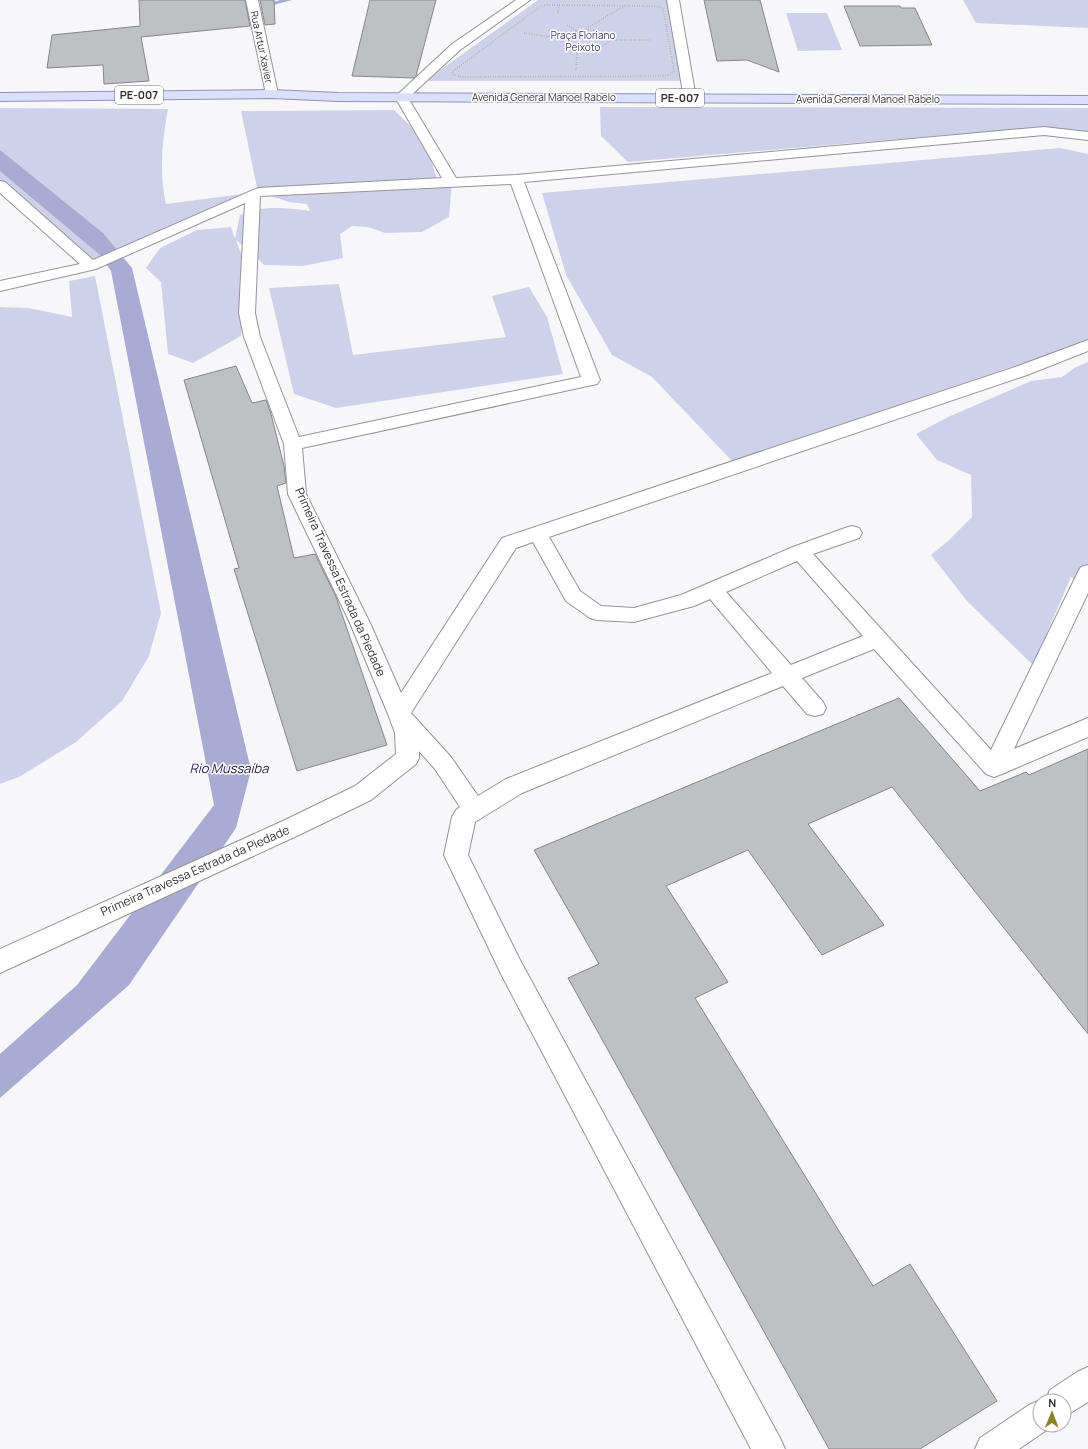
<svg xmlns="http://www.w3.org/2000/svg" width="1088" height="1449" font-family="Manrope,sans-serif">
<rect width="100%" height="100%" fill="#f7f7fa"/>
<!-- green -->
<g fill="#cfd1ea">
<path d="M538,0H676L692,81H425Z"/>
<path d="M963,0H1088V28L976,23Z"/>
<path d="M786,13H827L842,50L798,51Z"/>
<path d="M600,107L1088,108V135L1043,127L628,162L601,136Z"/>
<path d="M0,108L168,109C162,140 159,174 166,204L258,192L241,111L394,110L425,140L437,180L452,183L449,217L422,232L385,233L368,227L352,226L340,234L343,258L303,266L264,265L255,255L236,240L244,262L241,336L193,363L168,354L161,282L146,268L160,248L197,230L231,227L235,239L240,215C263,205 286,208 310,211L307,204L289,202L258,192L91,266L0,185Z"/>
<path d="M1060,148L1088,154V341L732,461L652,377L612,355L566,275L542,193Z"/>
<path d="M95,276L161,613L149,656L122,701L76,742L19,777L0,784V307L29,308L72,317L69,281Z"/>
<path d="M339,284L353,355L506,337L492,296L529,287L547,317L563,374L336,408L294,394L269,288Z"/>
<path d="M1088,362V593L1071,577L1033,665L967,601L931,555L948,541L972,517L971,475L937,460L916,434L948,417L1031,381L1062,377L1076,367Z"/>
</g>
<!-- water -->
<path fill="#a9abd3" d="M0,150L103,233L132,268L251,770L236,828L129,985L0,1098V1054L77,985L214,805L111,271L100,255L0,171Z"/>
<g fill="none" stroke-linecap="round" stroke-linejoin="round">
<!-- stream -->
<path fill="#a9abd3" fill-rule="evenodd" d="M280,0H292L266,7L263,5Z"/>
</g>
<!-- building -->
<g fill="#bfc0c3" stroke="#87878a">
<path d="M139,0H245L250,26L141,37L149,81L104,84L103,65L47,68L52,35L140,26Z"/>
<path d="M260,0H274L275,24L265,25Z"/>
<path d="M370,0H436L416,76L414,78L352,76Z"/>
<path d="M704,0H760L779,72L747,60L717,61Z"/>
<path d="M844,6H900L901,8H915L932,45L860,46Z"/>
<path d="M236,366L252,403L266,400L271,414L284,466L286,483L277,486L294,558L315,554L336,597L387,745L297,771L234,569L239,568L184,380Z"/>
<path d="M899,698L980,791L1026,772L1029,775L1088,749V1034L892,787L808,824L884,925L822,955L748,850L666,886L728,982L695,998L873,1286L910,1264L997,1401L920,1449H829L568,978L599,964L534,850Z"/>
</g>
<g fill="none" stroke-linecap="round" stroke-linejoin="round">
<defs>
<g id="minor">
<path d="M246,0H258L278,94L277,97H267L266,94Z"/>
<path d="M516,0H530L460,50L408,98L456,178L516,175L1044,127L1088,132V140L1044,135L524,182L600,380L597,384L302,448L306,494L370,623L401,693L502,538L1015,367L1088,340V351L1027,375L549,537L580,591L601,606L634,608L681,595L793,547L845,528L852,526L859,528L862,533L859,538L813,554L991,750L1078,572L1081,567L1088,565V593L1014,749L1088,718V737L1002,774L994,777L986,774L874,649L802,678L823,702L826,708L823,714L815,716L807,714L783,686L522,793L475,822L468,855L520,960L780,1438L785,1449H751L502,976L444,855L452,817L456,810L460,807L435,769L419,751V758L416,764L371,800L301,834L0,973V949L285,820L355,786L396,754L395,733L388,714L350,623L288,494L284,444L244,337L239,313L245,203L96,269L0,291V281L80,264L0,193V181L5,182L93,260L258,188L442,178L395,97L452,44ZM511,184L581,377L299,437L260,337L255,313L260,196ZM533,542L566,601L590,618L597,620L634,622L694,606L710,599L772,673L506,779L478,796L451,757L411,713L516,548ZM797,561L863,636L791,665L726,592Z"/>
<path d="M667,0H679L696,98L695,101H685L684,98Z"/>
<path d="M1088,1367V1402L1072,1412L1064,1416V1401H1045L1050,1390L1077,1372Z"/>
<path d="M1040,1400L1042,1401H1040V1425H1052L1051,1427L1019,1449H975L980,1438L1029,1405Z"/>
</g>
<path id="major" d="M272,90L338,93L1088,96V104L338,101L272,98L0,101V93Z"/>
</defs>
<!-- minor casing -->
<use href="#minor" stroke="#949497" stroke-width="2"/>
<!-- major casing -->
<use href="#major" stroke="#9294b6" stroke-width="2"/>
<!-- path -->
<g stroke="#959597" stroke-width="1.5" stroke-dasharray="0.5 2" stroke-linecap="butt">
<path d="M547,5L654,6L663,8L674,71L670,75L659,76L461,77L454,75L452,72L541,6Z"/>
<path d="M558,13L559,5"/>
<path d="M567,25L576,31"/>
<path d="M584,30L624,6"/>
<path d="M524,33L563,39"/>
<path d="M563,39V42C575,52 599,55 609,40"/>
<path d="M563,39C576,27 597,26 609,40"/>
<path d="M609,40H650"/>
<path d="M576,70L577,49"/>
</g>
<!-- minor -->
<use href="#minor" fill="#fff" fill-rule="evenodd"/>
<!-- major -->
<use href="#major" fill="#dcdefd" fill-rule="evenodd"/>
</g>
<g text-anchor="middle" stroke-width="3" stroke-linejoin="round" paint-order="stroke">
<!-- far-park labels -->
<g font-size="10" fill="#3b3a6e" stroke="#fff">
<text x="583" y="39">Praça Floriano<tspan x="583" dy="12">Peixoto</tspan></text>
</g>
<!-- far-street labels -->
<g font-size="10" fill="#323233" stroke="#fff">
<text transform="translate(262 47) rotate(78)" y="4">Rua Artur Xavier</text>
<text x="544" y="101">Avenida General Manoel Rabelo</text>
<text x="868" y="103">Avenida General Manoel Rabelo</text>
</g>
<!-- shield labels -->
<g fill="#fff" stroke="#707070" stroke-width="1">
<rect x="115" y="86" width="48" height="18" rx="3"/>
<rect x="656" y="89" width="48" height="18" rx="3"/>
</g>
<g font-size="11" font-weight="bold" fill="#323233">
<text x="139" y="99">PE-007</text>
<text x="680" y="102">PE-007</text>
</g>
<!-- street labels -->
<g font-size="12" fill="#323233" stroke="#fff">
<text transform="translate(340 582) rotate(66)" y="4">Primeira Travessa Estrada da Piedade</text>
<text transform="translate(195 871) rotate(-24)" y="4">Primeira Travessa Estrada da Piedade</text>
</g>
<!-- water labels -->
<g font-size="13" font-style="italic" fill="#252253" stroke="#fff">
<text x="229" y="773">Rio Mussaíba</text>
</g>
</g>
<!-- north arrow -->
<g transform="translate(1052 1413) rotate(1)"><circle r="19" fill="#ffffff" stroke="#adadad"/>
<path d="M0-3L7 15L0 10L-7 15Z" fill="#8c8229"/>
<text y="-6" font-size="11" font-weight="bold" text-anchor="middle" fill="#323233">N</text>
</g>
</svg>
